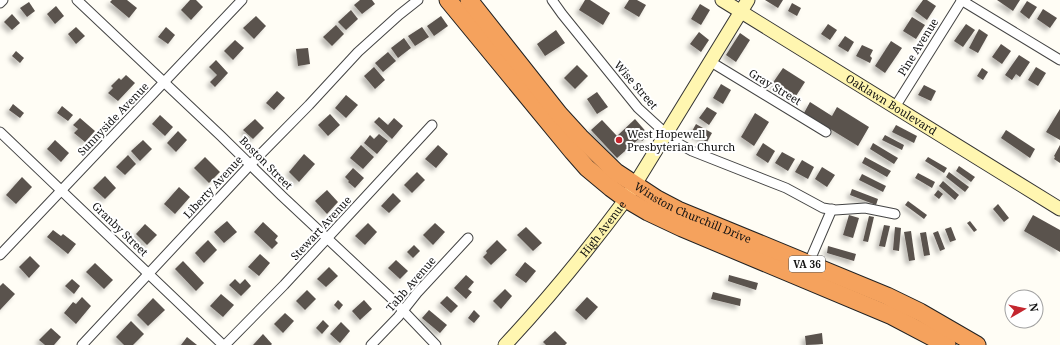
<svg xmlns="http://www.w3.org/2000/svg" width="1060" height="345" font-family="'Noto Serif',serif">
<defs>
<filter id="shadow"><feDropShadow dx="-3.5" dy="3.5" stdDeviation="2" flood-color="#0004"/></filter>
</defs>
<rect width="100%" height="100%" fill="#fffdf5"/>
<!-- building -->
<g fill="#5a524d" filter="url(#shadow)">
<path d="M112,0H127L137,8L129,18L110,2Z"/>
<path d="M190,0H196L203,7L191,20L181,10Z"/>
<path d="M360,0H372L375,4L362,14L354,5Z"/>
<path d="M585,0H590L610,13L603,25L579,10Z"/>
<path d="M629,0H637L646,5L639,17L624,8Z"/>
<path d="M765,0H783L778,8Z"/>
<path d="M923,0H927L936,6L927,20L915,11Z"/>
<path d="M997,0H1020L1013,11Z"/>
<path d="M1027,1L1037,7L1029,19L1020,12Z"/>
<path d="M29,2L35,11L27,17L20,8Z"/>
<path d="M792,3L801,8L797,16L788,11Z"/>
<path d="M700,4L710,10L701,25L691,19Z"/>
<path d="M56,6L64,16L55,24L47,14Z"/>
<path d="M1043,9L1057,18L1050,28L1037,19Z"/>
<path d="M351,10L358,19L346,30L338,22Z"/>
<path d="M12,14L20,23L12,30L4,22Z"/>
<path d="M256,16L266,26L254,39L243,28Z"/>
<path d="M441,16L448,26L434,36L427,26Z"/>
<path d="M912,17L925,25L916,39L903,31Z"/>
<path d="M828,24L837,30L830,40L821,34Z"/>
<path d="M966,24L975,30L963,47L954,41Z"/>
<path d="M336,25L344,34L332,46L323,37Z"/>
<path d="M76,27L85,36L76,44L68,34Z"/>
<path d="M166,27L175,35L168,44L158,37Z"/>
<path d="M422,27L429,37L415,46L408,36Z"/>
<path d="M979,29L988,35L978,53L969,48Z"/>
<path d="M556,30L565,43L545,56L537,44Z"/>
<path d="M699,32L709,40L701,52L690,44Z"/>
<path d="M740,33L750,40L736,62L726,55Z"/>
<path d="M845,36L854,42L848,52L838,46Z"/>
<path d="M404,38L411,48L398,58L391,48Z"/>
<path d="M235,40L244,48L233,60L224,51Z"/>
<path d="M891,41L902,48L885,73L875,66Z"/>
<path d="M1001,44L1011,51L1002,64L992,57Z"/>
<path d="M862,45L873,50L870,56L872,58L870,63L856,56Z"/>
<path d="M308,48L310,64L298,66L296,49Z"/>
<path d="M16,51L24,58L20,63L12,56Z"/>
<path d="M388,52L396,61L383,72L375,63Z"/>
<path d="M1019,55L1030,62L1020,77L1016,74L1012,80L1005,75Z"/>
<path d="M216,60L228,73L215,87L210,82L217,75L209,67Z"/>
<path d="M577,65L588,76L575,89L564,78Z"/>
<path d="M374,67L385,80L375,89L364,76Z"/>
<path d="M1036,67L1046,73L1038,86L1028,80Z"/>
<path d="M783,68L805,82L794,99L772,84Z"/>
<path d="M982,68L988,72L983,80L977,76Z"/>
<path d="M126,75L135,83L118,101L108,93L113,88L111,86L119,78L121,80Z"/>
<path d="M721,84L731,90L723,104L713,98Z"/>
<path d="M924,85L936,91L931,101L918,95Z"/>
<path d="M277,91L285,98L274,110L266,103Z"/>
<path d="M597,92L608,107L597,114L587,99Z"/>
<path d="M346,95L358,105L346,118L335,108Z"/>
<path d="M810,102L832,116L837,107L869,127L858,146L804,113Z"/>
<path d="M13,104L24,113L20,118L9,110Z"/>
<path d="M62,106L73,115L68,121L57,113Z"/>
<path d="M707,107L717,113L709,125L699,118Z"/>
<path d="M1060,109V140L1046,132Z"/>
<path d="M755,113L769,122L754,146L741,137Z"/>
<path d="M330,114L340,125L328,136L318,125Z"/>
<path d="M160,115L173,127L165,136L152,124Z"/>
<path d="M379,117L388,125L394,118L403,126L392,139L374,122Z"/>
<path d="M80,118L95,131L85,142L74,133L78,129L73,125Z"/>
<path d="M255,119L264,128L253,139L243,130Z"/>
<path d="M635,119L649,135L642,141L640,138L617,158L591,130L602,120L617,136Z"/>
<path d="M696,124L712,133L707,142L691,133Z"/>
<path d="M896,125L917,136L914,143L892,132Z"/>
<path d="M1006,130L1035,149L1030,158L1001,138Z"/>
<path d="M178,131L187,140L176,152L167,143Z"/>
<path d="M379,134L388,141L377,154L364,143L370,135L374,139Z"/>
<path d="M885,135L904,145L902,150L882,140Z"/>
<path d="M55,140L69,153L61,162L47,149Z"/>
<path d="M143,140L152,149L140,161L131,151Z"/>
<path d="M763,143L775,151L768,163L756,155Z"/>
<path d="M873,143L898,158L894,164L870,149Z"/>
<path d="M361,145L374,157L363,169L350,158Z"/>
<path d="M438,145L448,154L436,168L425,159Z"/>
<path d="M1060,145V163L1054,159L1055,157L1054,156Z"/>
<path d="M782,152L795,159L788,171L775,163Z"/>
<path d="M304,154L315,164L299,182L289,172Z"/>
<path d="M128,155L136,164L125,175L116,167Z"/>
<path d="M205,157L220,172L209,183L194,168Z"/>
<path d="M865,157L891,171L887,177L862,163Z"/>
<path d="M928,157L947,168L944,173L925,161Z"/>
<path d="M802,160L814,167L808,179L795,172Z"/>
<path d="M959,166L975,177L971,182L956,171Z"/>
<path d="M822,167L835,175L827,187L815,179Z"/>
<path d="M353,168L364,178L355,188L348,182L349,181L345,177Z"/>
<path d="M417,172L425,180L412,193L404,185Z"/>
<path d="M949,172L969,187L965,192L946,177Z"/>
<path d="M918,173L935,182L932,188L915,178Z"/>
<path d="M862,174L886,186L883,192L859,180Z"/>
<path d="M105,176L116,188L105,199L93,188Z"/>
<path d="M22,177L32,187L16,204L6,195Z"/>
<path d="M943,181L959,195L955,200L939,186Z"/>
<path d="M179,187L190,197L175,214L164,204Z"/>
<path d="M852,189L878,199L876,205L850,195Z"/>
<path d="M327,190L338,202L327,214L315,201Z"/>
<path d="M938,190L943,194L939,199L934,195Z"/>
<path d="M393,193L401,201L389,213L381,206Z"/>
<path d="M908,201L927,215L924,219L905,205Z"/>
<path d="M998,204L1009,218L1004,222L993,209Z"/>
<path d="M849,215L859,218L853,238L843,235Z"/>
<path d="M1033,215L1060,230V252L1024,231Z"/>
<path d="M869,216L874,217L868,242L863,241Z"/>
<path d="M227,221L237,232L224,243L214,232Z"/>
<path d="M970,221L977,230L974,232L967,223Z"/>
<path d="M263,222L278,236L275,240L278,243L272,249L254,232Z"/>
<path d="M368,223L377,232L365,245L355,236Z"/>
<path d="M435,223L445,232L433,245L423,235Z"/>
<path d="M145,224L157,235L147,245L136,234Z"/>
<path d="M884,225L890,226L885,247L879,246Z"/>
<path d="M526,227L542,243L533,251L517,235Z"/>
<path d="M895,227L901,228L899,251L893,250Z"/>
<path d="M951,227L956,240L950,242L945,229Z"/>
<path d="M53,230L61,236L63,234L76,244L68,254L47,237Z"/>
<path d="M911,231L915,260L909,261L904,232Z"/>
<path d="M938,231L945,249L940,251L933,233Z"/>
<path d="M926,232L930,255L924,256L920,233Z"/>
<path d="M208,240L217,250L204,263L195,253Z"/>
<path d="M497,240L507,250L491,265L483,257L487,253L486,251Z"/>
<path d="M414,245L420,251L413,258L407,252Z"/>
<path d="M828,246L856,254L854,261L827,253Z"/>
<path d="M260,254L270,263L259,276L248,267Z"/>
<path d="M30,256L40,266L29,278L19,267Z"/>
<path d="M396,260L408,271L400,279L388,268Z"/>
<path d="M183,261L204,283L196,291L175,269Z"/>
<path d="M525,262L536,271L526,283L515,275Z"/>
<path d="M95,263L113,280L104,289L86,272Z"/>
<path d="M329,267L338,276L326,287L317,279Z"/>
<path d="M466,275L474,282L468,289L472,292L466,299L454,288Z"/>
<path d="M729,275L758,283L756,290L728,281Z"/>
<path d="M72,279L80,286L74,294L65,286Z"/>
<path d="M235,279L240,284L245,279L251,286L241,296L229,285Z"/>
<path d="M3,283L15,294L0,310V286Z"/>
<path d="M505,289L512,296L501,309L493,301Z"/>
<path d="M307,290L316,299L305,310L296,301Z"/>
<path d="M713,292L741,299L740,306L711,299Z"/>
<path d="M221,294L234,305L223,317L210,306Z"/>
<path d="M447,296L458,306L451,313L440,303Z"/>
<path d="M82,297L91,306L76,324L64,313L73,302L76,304Z"/>
<path d="M587,297L598,307L586,320L575,310Z"/>
<path d="M153,298L165,310L148,326L137,315Z"/>
<path d="M338,300L343,305L339,310L334,305Z"/>
<path d="M364,300L372,309L360,320L352,311Z"/>
<path d="M429,310L447,325L440,333L422,318Z"/>
<path d="M474,310L480,316L474,323L468,318Z"/>
<path d="M285,313L294,321L283,333L274,324Z"/>
<path d="M323,320L329,326L322,334L316,328Z"/>
<path d="M131,321L144,334L133,345H124L116,337Z"/>
<path d="M341,322L350,331L340,343L330,334Z"/>
<path d="M51,328L61,337L54,345H45L39,340Z"/>
<path d="M555,331L567,343L565,345H546L543,342Z"/>
<path d="M822,333L823,344L806,345L805,336Z"/>
<path d="M263,334L272,344L271,345H253Z"/>
<path d="M187,337L197,345H181Z"/>
</g>
<g fill="none" stroke-linecap="round" stroke-linejoin="round">
<defs>
<g id="street">
<path d="M77,0L221,136L282,196L391,298L436,345"/>
<path d="M552,0L562,14L638,108L674,141L692,151L786,188L823,208L835,210L865,208L895,214"/>
<path d="M961,0L1060,60"/>
<path d="M0,3L3,0"/>
<path d="M711,62L826,132"/>
<path d="M895,107L962,0"/>
<path d="M0,132L223,345"/>
<path d="M0,255L242,0"/>
<path d="M807,267L832,209"/>
<path d="M82,345L250,165L309,105L358,52L399,15L418,0"/>
<path d="M225,345L284,285L432,125"/>
<path d="M371,345L398,317L417,293L468,238"/>
</g>
<g id="secondary">
<path id="s1" d="M722,0L1060,209"/>
<path id="s2" d="M505,345C548,299 588,250 626,199L748,0"/>
</g>
<g id="highway">
<path d="M448,0L573,152L587,168L611,188L626,199L648,212L682,228L892,316L947,345"/>
<path id="s3" d="M469,0L559,114L580,137L616,172L657,199L678,210L887,296L920,312L977,345"/>
</g>
</defs>
<!-- street casing -->
<use href="#street" stroke="#444" stroke-width="11"/>
<!-- secondary casing -->
<use href="#secondary" stroke="#333" stroke-width="15"/>
<!-- highway casing -->
<use href="#highway" stroke="#222" stroke-width="19"/>
<!-- street -->
<use href="#street" stroke="#fff" stroke-width="9"/>
<!-- secondary -->
<use href="#secondary" stroke="#fff6b0" stroke-width="13"/>
<!-- highway -->
<use href="#highway" stroke="#f5a25d" stroke-width="17"/>
</g>
<!-- markers -->
<circle fill="#c4262e" stroke="#fff" stroke-width="1.5" cx="619" cy="140" r="4"/>
<g text-anchor="middle" stroke-width="4" stroke-linejoin="round" paint-order="stroke">
<!-- shield labels -->
<rect fill="#fff" stroke="#585858" stroke-width="1" x="789" y="256" width="36" height="16" rx="3"/>
<g font-size="10" font-weight="bold" fill="#111">
<text x="807" y="268">VA 36</text>
</g>
<!-- street labels -->
<g font-size="11" fill="#111" stroke="#fff">
<text transform="translate(918 47) rotate(-58)" y="4">Pine Avenue</text>
<text transform="translate(636 85) rotate(49)" y="4">Wise Street</text>
<text transform="translate(775 87) rotate(31)" y="4">Gray Street</text>
<text dy="4" stroke="none"><textPath href="#s1" startOffset="199">Oaklawn Boulevard</textPath></text>
<text transform="translate(113 119) rotate(-46)" y="4">Sunnyside Avenue</text>
<text transform="translate(266 163) rotate(45)" y="4">Boston Street</text>
<text transform="translate(213 187) rotate(-47)" y="4">Liberty Avenue</text>
<text dy="4" stroke="none"><textPath href="#s3" startOffset="314">Winston Churchill Drive</textPath></text>
<text transform="translate(321 228) rotate(-47)" y="4">Stewart Avenue</text>
<text transform="translate(120 229) rotate(44)" y="4">Granby Street</text>
<text dy="4" stroke="none"><textPath href="#s2" startOffset="152">High Avenue</textPath></text>
<text transform="translate(411 284) rotate(-49)" y="4">Tabb Avenue</text>
</g>
<!-- poi labels -->
<g font-size="11" fill="#111" stroke="#fff" text-anchor="start">
<text x="627" y="138">West Hopewell<tspan x="627" dy="13">Presbyterian Church</tspan></text>
</g>
</g>
<!-- north arrow -->
<g transform="translate(1024 309) rotate(81)"><circle r="19" fill="#ffffff" stroke="#a0a0a0"/>
<path d="M0-3L7 15L0 10L-7 15Z" fill="#c4262e"/>
<text y="-6" font-size="11" font-weight="bold" text-anchor="middle" fill="#111111">N</text>
</g>
</svg>
